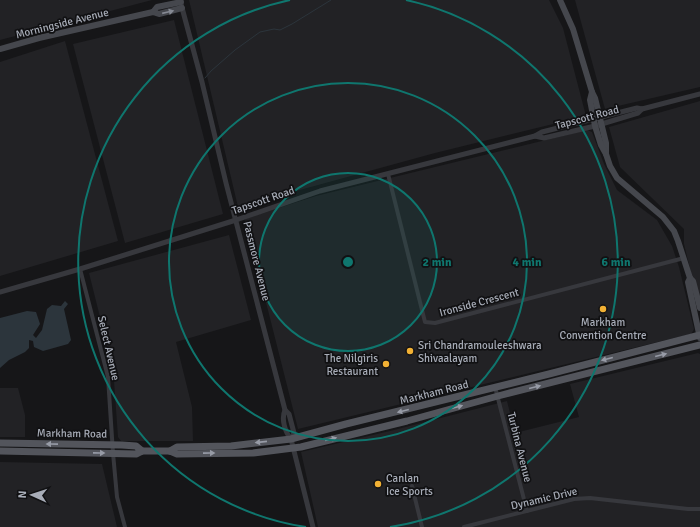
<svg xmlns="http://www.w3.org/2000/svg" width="700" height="527" font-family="Signika,sans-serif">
<rect width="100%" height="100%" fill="#161618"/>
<!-- built -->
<g fill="#222225">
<path d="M0,0H152L0,40Z"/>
<path d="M189,0H549L563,28L586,116L435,153L238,207Z"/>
<path d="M575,0H700V87L605,109Z"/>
<path d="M174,20L223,214L125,243L73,44Z"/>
<path d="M65,41L118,241L0,276V62Z"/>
<path d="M700,101V303L692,277L684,244V229L620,167L609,127Z"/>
<path d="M587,130L592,132L604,164L617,190L657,220L672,246L679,267L694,329L693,331L691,334L298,429L245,219L316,196Z"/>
<path d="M229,235L251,320L176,342L192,407L193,441H121L118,437L114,381L111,361L89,273Z"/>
<path d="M698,353L700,354V527H318L301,452L394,430L507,401L515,433L579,417L570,384Z"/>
<path d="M0,388H18L25,415V437H0Z"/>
<path d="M0,462L102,464L117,527H0Z"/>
</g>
<!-- water -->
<path fill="#2c353c" d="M65,301L68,304L64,309L71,340L68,344L43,351L34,347L33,341L29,340V348L25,352L9,360L0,368V318L27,311L36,312L40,324L33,335L36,338L42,330L47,309L52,305L61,306Z"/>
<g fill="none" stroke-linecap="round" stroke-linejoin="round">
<!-- stream -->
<path stroke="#2c353c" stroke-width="1" d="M205,78L211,71L235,50L260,32L274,29L280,30L292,24L331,0"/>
<!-- minor -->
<g stroke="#37383d" stroke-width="4">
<path d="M388,174L425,322L435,323L684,258"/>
<path d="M80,269L108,377L113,453L117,497L125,527"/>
<path d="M495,387L527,511"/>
<path d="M412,486L422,527"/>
<path d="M464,527L574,499L590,498L688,509H700"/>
</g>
<!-- tertiary -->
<g stroke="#37383d" stroke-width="5">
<path d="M181,4L202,82L226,183L285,410L289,414L294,433L291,439"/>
<path d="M535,136L544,138L595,126L638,113L642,109"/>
<path d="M0,292L80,269L236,220L320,191L535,136L542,132L637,108L642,109L700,94"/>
<path d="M285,410C281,419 285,432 291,439L313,527"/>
</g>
<!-- secondary -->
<g stroke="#45474d" stroke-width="6">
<path d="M560,0L573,29L592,92L595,98L606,143V154"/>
<path d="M153,12L157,7L181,2"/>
<path d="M0,49L39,38L153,12L159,14L182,8"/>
<path d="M592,92L590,100L595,126L601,145L606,154L610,166L617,178L663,217L674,231L678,241L690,278L693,281L700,308"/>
<path d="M690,278L688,282L700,338"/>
</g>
<!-- primary -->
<g stroke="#53555c" stroke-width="7">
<path d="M0,443L122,445L136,446L142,451"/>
<path d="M0,451L136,454L142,451H170L177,454L253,453L301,447L407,421L498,396L700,345"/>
<path d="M170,451L177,447L231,446L291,439L346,424L549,374L700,335"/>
</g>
</g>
<!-- one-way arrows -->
<defs><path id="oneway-solid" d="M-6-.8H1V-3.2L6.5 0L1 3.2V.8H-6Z"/></defs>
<use fill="#858993" href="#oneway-solid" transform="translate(168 12) rotate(-13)"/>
<g fill="#979ba6">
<use href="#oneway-solid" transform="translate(661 355) rotate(-14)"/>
<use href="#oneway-solid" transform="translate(607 359) rotate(166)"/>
<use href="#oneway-solid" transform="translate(535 387) rotate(-14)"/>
<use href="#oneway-solid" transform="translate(457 407) rotate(-15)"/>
<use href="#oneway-solid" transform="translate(403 411) rotate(166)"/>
<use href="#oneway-solid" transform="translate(331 439) rotate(-14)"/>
<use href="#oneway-solid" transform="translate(261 442) rotate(174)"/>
<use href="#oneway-solid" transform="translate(52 444) rotate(-179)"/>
<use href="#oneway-solid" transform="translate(99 453) rotate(1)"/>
<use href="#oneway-solid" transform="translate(209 453) rotate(-1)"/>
</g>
<!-- distance rings -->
<circle cx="348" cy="262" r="89" fill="#0f766e" fill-opacity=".12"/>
<g fill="none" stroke="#0f766e" stroke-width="2">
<circle cx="348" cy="262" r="89"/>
<circle cx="348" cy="262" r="179"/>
<path d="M306 527A268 268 0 0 1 290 0M406 0A268 268 0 0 1 390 527"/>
</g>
<!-- markers -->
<g fill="#f2b134" stroke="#111113" stroke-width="1.5">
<circle cx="603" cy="309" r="4"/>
<circle cx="410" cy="351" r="4"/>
<circle cx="386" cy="364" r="4"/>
<circle cx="378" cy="484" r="4"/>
</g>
<g text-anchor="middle" stroke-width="3.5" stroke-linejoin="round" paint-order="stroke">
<!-- street labels -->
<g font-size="11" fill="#a8adb8" stroke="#111113">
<text transform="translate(62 23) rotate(-14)" y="4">Morningside Avenue</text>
<text transform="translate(587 117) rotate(-15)" y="4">Tapscott Road</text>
<text transform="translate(263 200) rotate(-19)" y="4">Tapscott Road</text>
<text transform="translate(257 261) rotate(76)" y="4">Passmore Avenue</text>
<text transform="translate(479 302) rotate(-15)" y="4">Ironside Crescent</text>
<text transform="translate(109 348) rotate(77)" y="4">Select Avenue</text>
<text transform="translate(434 392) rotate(-14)" y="4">Markham Road</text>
<text transform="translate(72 433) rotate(1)" y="4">Markham Road</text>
<text transform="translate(520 447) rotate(76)" y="4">Turbina Avenue</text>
<text transform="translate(544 498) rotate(-13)" y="4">Dynamic Drive</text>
</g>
<!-- poi labels -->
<g font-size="11" fill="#a8adb8" stroke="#111113" text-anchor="start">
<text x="603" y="326" text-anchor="middle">Markham<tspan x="603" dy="13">Convention Centre</tspan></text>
<text x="418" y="349">Sri Chandramouleeshwara<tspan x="418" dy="13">Shivaalayam</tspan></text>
<text x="378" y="362" text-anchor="end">The Nilgiris<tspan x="378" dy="13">Restaurant</tspan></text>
<text x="386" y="482">Canlan<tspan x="386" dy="13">Ice Sports</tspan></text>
</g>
</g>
<circle cx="348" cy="262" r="6" fill="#0f766e" stroke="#111113" stroke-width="2"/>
<g font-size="12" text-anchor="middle" font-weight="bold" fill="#0f766e" stroke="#111113" stroke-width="3.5" stroke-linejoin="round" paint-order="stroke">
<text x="437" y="266">2 min</text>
<text x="527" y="266">4 min</text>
<text x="616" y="266">6 min</text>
</g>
<!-- north arrow -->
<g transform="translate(32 495) rotate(273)" stroke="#111113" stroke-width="3" paint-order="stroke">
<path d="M0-3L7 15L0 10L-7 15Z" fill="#a8adb8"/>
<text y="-6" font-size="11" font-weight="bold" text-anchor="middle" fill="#a8adb8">N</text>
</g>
</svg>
